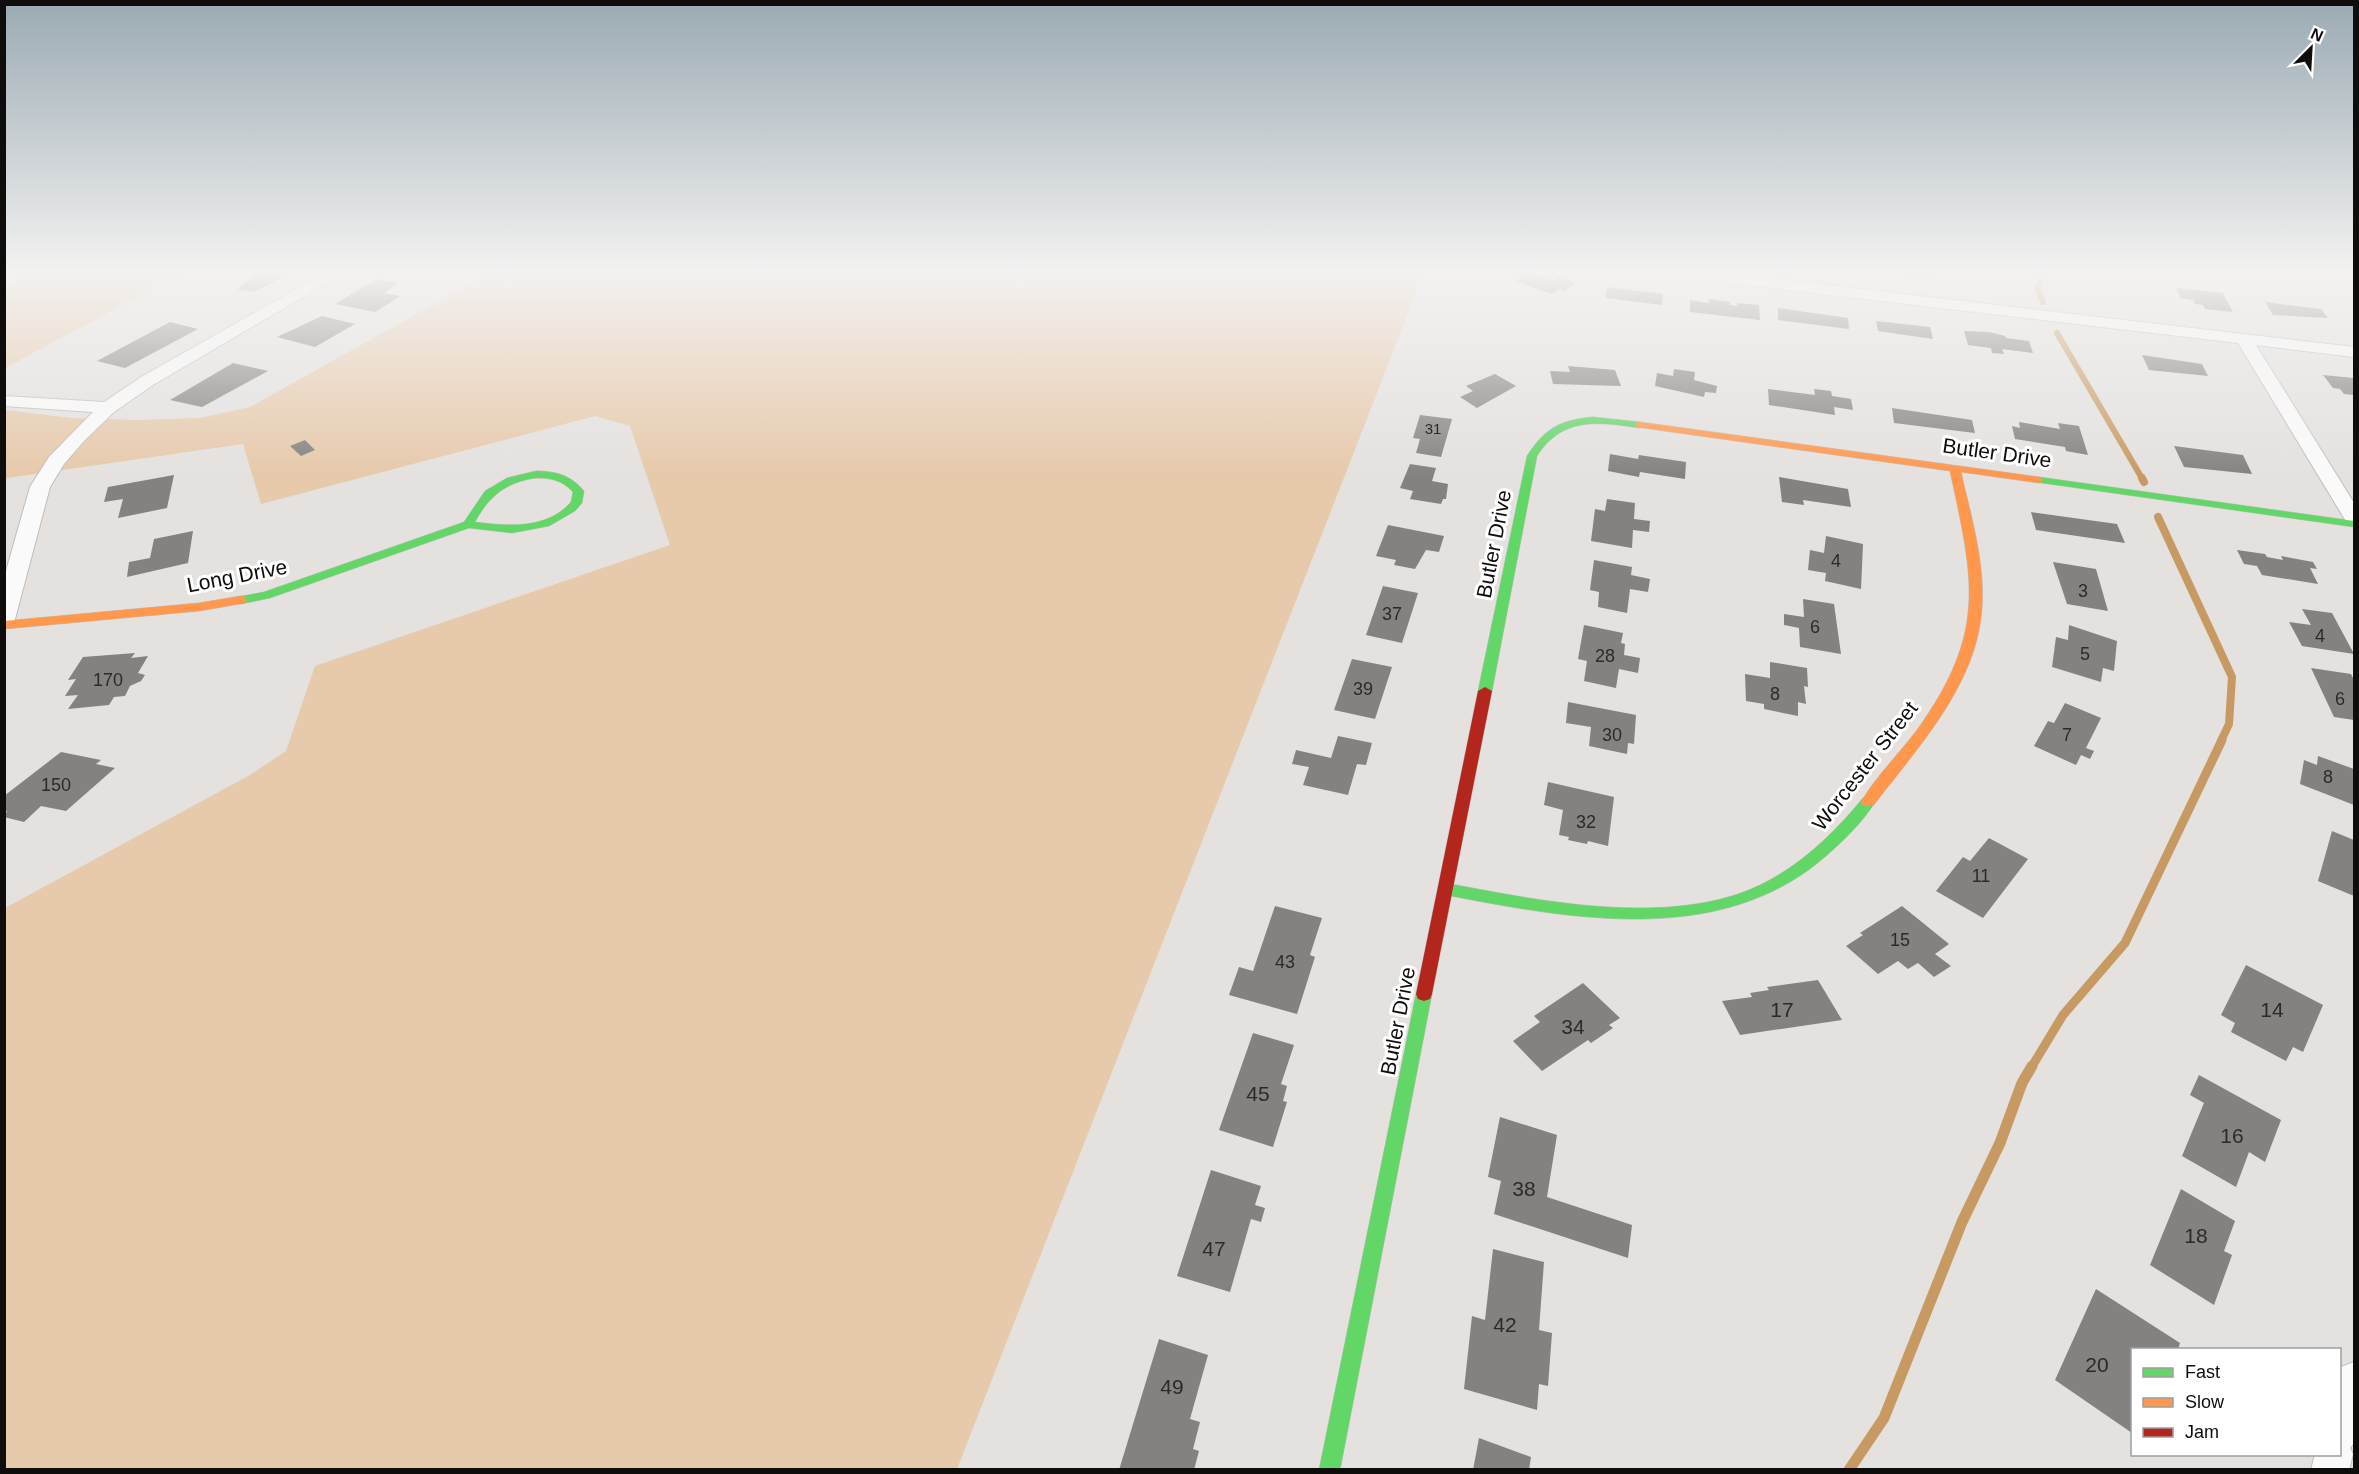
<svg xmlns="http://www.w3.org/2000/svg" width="2359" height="1474" font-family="Arial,sans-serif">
<rect width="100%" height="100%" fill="#e4e1df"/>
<!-- green -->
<g fill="#e7c9ab">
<path d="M33,270H188L5,368V288Z"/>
<path d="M495,270H1425L957,1469H5V908L250,775L286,751L315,666L670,545L630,426L595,416L261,504L243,444L7,478L5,482V410L73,418L139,420L200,418L250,407Z"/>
</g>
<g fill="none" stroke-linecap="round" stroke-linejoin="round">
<!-- stream-far3 -->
<g stroke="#c89a63" stroke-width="6">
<path d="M2043,302L2037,288L2046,270"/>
<path d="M2057,333L2143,480"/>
</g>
<!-- stream-far2 -->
<g stroke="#c89a63" stroke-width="8">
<path d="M2142,478L2144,482"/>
<path d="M2158,517L2232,677L2229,724L2221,741"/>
</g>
<!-- stream-far1 -->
<path stroke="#c89a63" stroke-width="9" d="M2031,1068L2063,1015L2125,943L2222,740"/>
<!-- stream -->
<path stroke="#c89a63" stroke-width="11" d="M1849,1470L1884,1418L1962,1222L2000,1143L2022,1083L2032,1066"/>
</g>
<!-- building -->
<g fill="#848280">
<path d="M261,270H297L254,292L237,289L253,276L250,273Z"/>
<path d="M1894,270H1934L1935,277L1894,271Z"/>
<path d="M1528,273L1552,281L1559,277L1576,283L1564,291L1559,289L1552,294L1515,281Z"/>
<path d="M377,279L399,283L384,293L401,296L375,312L335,304Z"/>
<path d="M1607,287L1663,294L1662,305L1606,298Z"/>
<path d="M2176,288L2223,293L2233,312L2205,309L2203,305L2195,304L2193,300L2181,298Z"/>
<path d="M1709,299L1730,302V305L1737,306V303L1759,305L1760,320L1690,312V300L1709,303Z"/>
<path d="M2265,302L2321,309L2328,318L2273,315Z"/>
<path d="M1778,308L1848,318L1849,329L1778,320Z"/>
<path d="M322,316L355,324L315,347L277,337Z"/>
<path d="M1876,321L1930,327L1933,339L1878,331Z"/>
<path d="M170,322L198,329L125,368L97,361Z"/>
<path d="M1964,331L1989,332L2005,336L2006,338L2029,341L2033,353L2002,349L2004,354L1992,353L1991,348L1968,345Z"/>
<path d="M2142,355L2202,364L2208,376L2149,370Z"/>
<path d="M233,363L268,371L202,407L170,400Z"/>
<path d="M1568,366L1615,370L1621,386L1553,384L1550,371L1570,372Z"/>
<path d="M1674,369L1695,372L1694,380L1717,386L1716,393L1705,392L1704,397L1655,386L1657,373L1673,376Z"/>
<path d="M1495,374L1516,386L1477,408L1460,397L1473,391L1466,386Z"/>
<path d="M2323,375L2354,378V395L2344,394L2340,389L2333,388Z"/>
<path d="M1768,389L1815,395L1814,389L1831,391L1832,396L1851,399L1853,410L1834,407L1835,415L1769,405Z"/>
<path d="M1892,408L1972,420L1975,433L1894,423Z"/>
<path d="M1420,415L1452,419L1441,457L1416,453L1420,439L1413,438Z"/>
<path d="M2019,422L2060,429L2058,423L2079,426L2088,455L2066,451L2065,447L2015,439L2012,426L2020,428Z"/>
<path d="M305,440L315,450L301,456L290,446Z"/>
<path d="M2174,446L2243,455L2252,474L2184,467Z"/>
<path d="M1610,454L1638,459L1639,455L1686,462L1685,479L1640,472L1639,477L1608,471Z"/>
<path d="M1410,464L1436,468L1432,481L1448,484L1446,499H1443L1441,504L1410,499L1413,491L1400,488Z"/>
<path d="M174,475L167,508L118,518L123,499L104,502L108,487Z"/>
<path d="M1779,477L1848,489L1851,507L1803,500L1804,505L1782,502Z"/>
<path d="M1607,499L1635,503L1634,519L1650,521L1649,532L1633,530L1632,548L1591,541L1595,509L1605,511Z"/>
<path d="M2031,512L2117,524L2125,543L2036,530Z"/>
<path d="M1388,525L1444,536L1439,552L1426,550L1415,569L1394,565L1396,560L1376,556Z"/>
<path d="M193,531L188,563L127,577L129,562L150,558L154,539Z"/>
<path d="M1826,536L1863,544L1861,589L1825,581L1826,573L1808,570L1810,550L1824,553Z"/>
<path d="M2237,550L2265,554L2267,557L2283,560L2281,556L2313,562L2317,569L2310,568L2318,584L2262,575L2257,566L2244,564Z"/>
<path d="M1594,560L1632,567L1631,575L1650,579L1648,592L1630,589L1627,613L1598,607L1599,592L1590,590Z"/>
<path d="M2053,562L2096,569L2108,611L2067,604Z"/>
<path d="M1383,586L1418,593L1402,643L1366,635Z"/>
<path d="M1803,599L1834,604L1841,654L1800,647L1799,628L1784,625V614L1804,617Z"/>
<path d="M2302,609L2332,613L2354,654L2302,646L2289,622L2311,625Z"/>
<path d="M1584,625L1623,633L1621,643L1625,644L1624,655L1640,658L1638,673L1619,669L1616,688L1584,681L1587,661L1578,659Z"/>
<path d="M2069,625L2117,641L2114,671L2103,668L2101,682L2052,667L2056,637L2068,640Z"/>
<path d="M135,653L131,658L148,656L138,673L145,675L141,681L130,686L125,696L114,697L109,705L68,709L78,695L65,696L76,679L68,680L83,657Z"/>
<path d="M1352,659L1392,667L1375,719L1334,710Z"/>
<path d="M1770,662L1807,668L1808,687L1804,686L1806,704L1798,702V716L1764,709V704L1746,701L1745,674L1770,678Z"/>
<path d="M2311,668L2351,674L2354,680V720L2334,717Z"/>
<path d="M1568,702L1636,715L1634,744L1628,743L1627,754L1589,746L1591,727L1566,723Z"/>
<path d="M2065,703L2101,718L2086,748L2094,751L2090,759L2081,755L2076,765L2034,746L2048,721L2054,723Z"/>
<path d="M1338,736L1372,743L1366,765L1357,764L1348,795L1303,785L1309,767L1292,764L1296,750L1331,758Z"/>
<path d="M61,752L101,760L96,764L115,768L66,811L41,806L24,822L4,817L7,811L4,810V796Z"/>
<path d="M2318,756L2354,769V805L2300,784L2304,760L2317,765Z"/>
<path d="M1548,782L1614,797L1608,846L1588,841L1587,844L1568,840L1569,837L1559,835L1563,810L1544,805Z"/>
<path d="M2332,831L2354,840V896L2318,881Z"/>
<path d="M1989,838L2028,859L1983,918L1936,891L1963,857L1970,861Z"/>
<path d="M1275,906L1322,918L1310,955L1315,957L1297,1014L1229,995L1239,967L1253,971Z"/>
<path d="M1902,906L1949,944L1935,954L1951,966L1934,977L1918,963L1908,969L1898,961L1878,974L1846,946L1863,935L1860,933Z"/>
<path d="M2246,965L2323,1005L2303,1052L2293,1047L2286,1061L2231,1032L2235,1023L2221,1015Z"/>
<path d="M1818,980L1842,1020L1740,1035L1722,1001L1752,997L1750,993L1769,990L1767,987Z"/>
<path d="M1583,983L1620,1018L1609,1025L1613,1028L1591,1043L1588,1040L1542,1071L1513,1041L1540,1022L1534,1016Z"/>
<path d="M1253,1033L1294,1045L1281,1084L1287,1086L1283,1101L1287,1102L1273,1147L1219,1130Z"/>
<path d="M2199,1075L2281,1120L2265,1162L2249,1152L2236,1187L2182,1156L2204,1103L2190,1095Z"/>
<path d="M1500,1117L1557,1135L1547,1197L1632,1225L1628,1258L1494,1214L1501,1181L1488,1177Z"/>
<path d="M1211,1170L1261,1186L1255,1205L1265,1208L1261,1222L1251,1219L1230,1292L1177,1276Z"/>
<path d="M2181,1189L2235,1221L2224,1251L2232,1255L2214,1305L2150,1265Z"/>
<path d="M1493,1249L1544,1262L1539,1330L1552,1333L1548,1386L1539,1384L1537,1410L1464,1389L1472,1316L1485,1320Z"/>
<path d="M2096,1289L2180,1343L2178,1350H2132V1433L2055,1380Z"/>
<path d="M1159,1339L1208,1355L1190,1419L1200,1422L1193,1449L1199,1451L1194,1470H1119Z"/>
<path d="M1479,1438L1531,1457L1529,1470H1473Z"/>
</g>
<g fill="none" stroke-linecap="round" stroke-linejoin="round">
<defs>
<g id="street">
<path d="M330,270H349L153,385L114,412L84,441L64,464L50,487L15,619L12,624L4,626V578L30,487L49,457L93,412L4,406V396L104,402L141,377Z"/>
<path d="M1654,270H1699L2354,347V357L2256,345L2354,503V524L2347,522L2344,518L2238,343L1662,275Z"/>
<path d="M2354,1362V1443L2350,1448L2353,1454L2349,1470H2311L2315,1454H2340V1372L2341,1367Z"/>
</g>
<g id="fast">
<path d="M1593,417L1640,422L1645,425L1640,428C1598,422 1563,416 1537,456L1492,691L1490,694H1480L1478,691L1527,456C1545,428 1560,420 1593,417Z"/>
<path d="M536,471C555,471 571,475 584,491L582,503L575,511L549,526L512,533L469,528L270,598L241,604L235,600L237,597L264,592L464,522L485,491L507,478ZM536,478C551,478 562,480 573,492L571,502C547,530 507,526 475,522C489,496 506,482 536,478Z"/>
<path d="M2039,477L2354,521V527L2035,482L2034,480Z"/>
<path d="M1868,797L1873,798L1875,802C1863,822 1844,840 1826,856C1721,948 1571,919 1446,895L1441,893L1438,889L1441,885L1446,883C1535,900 1653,924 1741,893C1791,875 1830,838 1863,798Z"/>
<path d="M1424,987L1430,989L1432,994L1340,1470H1319L1416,994L1418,989Z"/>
</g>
<g id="slow">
<path d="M1640,422L2039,477L2044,480L2039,483L1961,472C1971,516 1985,562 1982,608C1977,685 1918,747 1873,806H1863L1861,802C1876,776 1899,754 1917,730C1987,632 1974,582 1950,471L1636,427V423Z"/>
<path d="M241,596L245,597L247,600L245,603L199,611L4,629V621L199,603Z"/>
</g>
<path id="jam" d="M1485,687L1492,691L1432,994L1430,999L1424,1001L1418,999L1416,994L1478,691Z"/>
</defs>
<!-- street casing -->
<use href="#street" stroke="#c0bebc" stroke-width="2"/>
<!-- fast casing -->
<use href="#fast" stroke="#c0bebc" stroke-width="1"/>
<!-- slow casing -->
<use href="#slow" stroke="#c0bebc" stroke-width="1"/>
<!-- jam casing -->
<use href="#jam" stroke="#c0bebc" stroke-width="1"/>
<!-- street -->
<use href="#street" fill="#fbfafa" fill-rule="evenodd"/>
<!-- fast -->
<use href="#fast" fill="#63d668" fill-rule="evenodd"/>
<!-- slow -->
<use href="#slow" fill="#ff974d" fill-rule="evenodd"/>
<!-- jam -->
<use href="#jam" fill="#b3261e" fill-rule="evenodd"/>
</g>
<!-- sky -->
<linearGradient id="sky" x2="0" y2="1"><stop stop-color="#9baab3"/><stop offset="0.57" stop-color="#f3f2f1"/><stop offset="1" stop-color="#f3f2f1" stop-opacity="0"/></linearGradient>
<rect width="2359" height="476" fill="url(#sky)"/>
<g text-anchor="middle" stroke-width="6" stroke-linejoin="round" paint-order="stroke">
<!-- far-number labels -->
<g font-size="15" fill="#2c2a29">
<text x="1433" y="434">31</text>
</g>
<!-- number labels -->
<g font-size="18" fill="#2c2a29">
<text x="1836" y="567">4</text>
<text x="2083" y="597">3</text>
<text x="1392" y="620">37</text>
<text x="1815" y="633">6</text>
<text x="2320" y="642">4</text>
<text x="2085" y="660">5</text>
<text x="1605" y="662">28</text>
<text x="108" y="686">170</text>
<text x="1363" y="695">39</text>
<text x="1775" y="700">8</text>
<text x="2340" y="705">6</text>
<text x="1612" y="741">30</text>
<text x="2067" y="741">7</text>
<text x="2328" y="783">8</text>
<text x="56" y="791">150</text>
<text x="1586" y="828">32</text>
<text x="1981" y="882">11</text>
<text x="1900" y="946">15</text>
<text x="1285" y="968">43</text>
</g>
<!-- street labels -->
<g font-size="21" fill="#0f0d0c" stroke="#fff">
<text transform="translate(1997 453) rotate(8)" y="7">Butler Drive</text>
<text transform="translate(1494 544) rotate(-79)" y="7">Butler Drive</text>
<text transform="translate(237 576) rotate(-11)" y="7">Long Drive</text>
<text transform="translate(1865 766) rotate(-52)" y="7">Worcester Street</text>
<text transform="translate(1398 1021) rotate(-79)" y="7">Butler Drive</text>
</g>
<!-- near-number labels -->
<g font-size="21" fill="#2c2a29">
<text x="1782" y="1017">17</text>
<text x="2272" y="1017">14</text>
<text x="1573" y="1034">34</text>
<text x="1258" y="1101">45</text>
<text x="2232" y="1143">16</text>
<text x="1524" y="1196">38</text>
<text x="2196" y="1243">18</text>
<text x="1214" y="1256">47</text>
<text x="1505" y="1332">42</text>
<text x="2097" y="1372">20</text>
<text x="1172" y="1394">49</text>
</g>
</g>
<!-- border -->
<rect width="2359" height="1474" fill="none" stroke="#0f0d0c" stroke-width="12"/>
<!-- legend -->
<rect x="2131" y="1348" width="210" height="108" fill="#ffffff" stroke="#9f9e9e" stroke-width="1.5"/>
<rect x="2143" y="1368" width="30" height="9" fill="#63d668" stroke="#9f9e9e" stroke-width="1.5"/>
<text x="2185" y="1378" font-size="18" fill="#0f0d0c">Fast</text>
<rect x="2143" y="1398" width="30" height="9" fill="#ff974d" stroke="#9f9e9e" stroke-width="1.5"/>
<text x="2185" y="1408" font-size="18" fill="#0f0d0c">Slow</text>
<rect x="2143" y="1428" width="30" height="9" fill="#b3261e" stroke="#9f9e9e" stroke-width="1.5"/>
<text x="2185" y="1438" font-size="18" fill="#0f0d0c">Jam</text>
<!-- north arrow -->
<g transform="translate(2311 48) rotate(24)" stroke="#ffffff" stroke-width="4.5" paint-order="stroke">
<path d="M0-4.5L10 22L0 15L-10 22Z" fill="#0f0d0c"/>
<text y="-9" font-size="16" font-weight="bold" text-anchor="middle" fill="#0f0d0c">N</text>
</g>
</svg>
